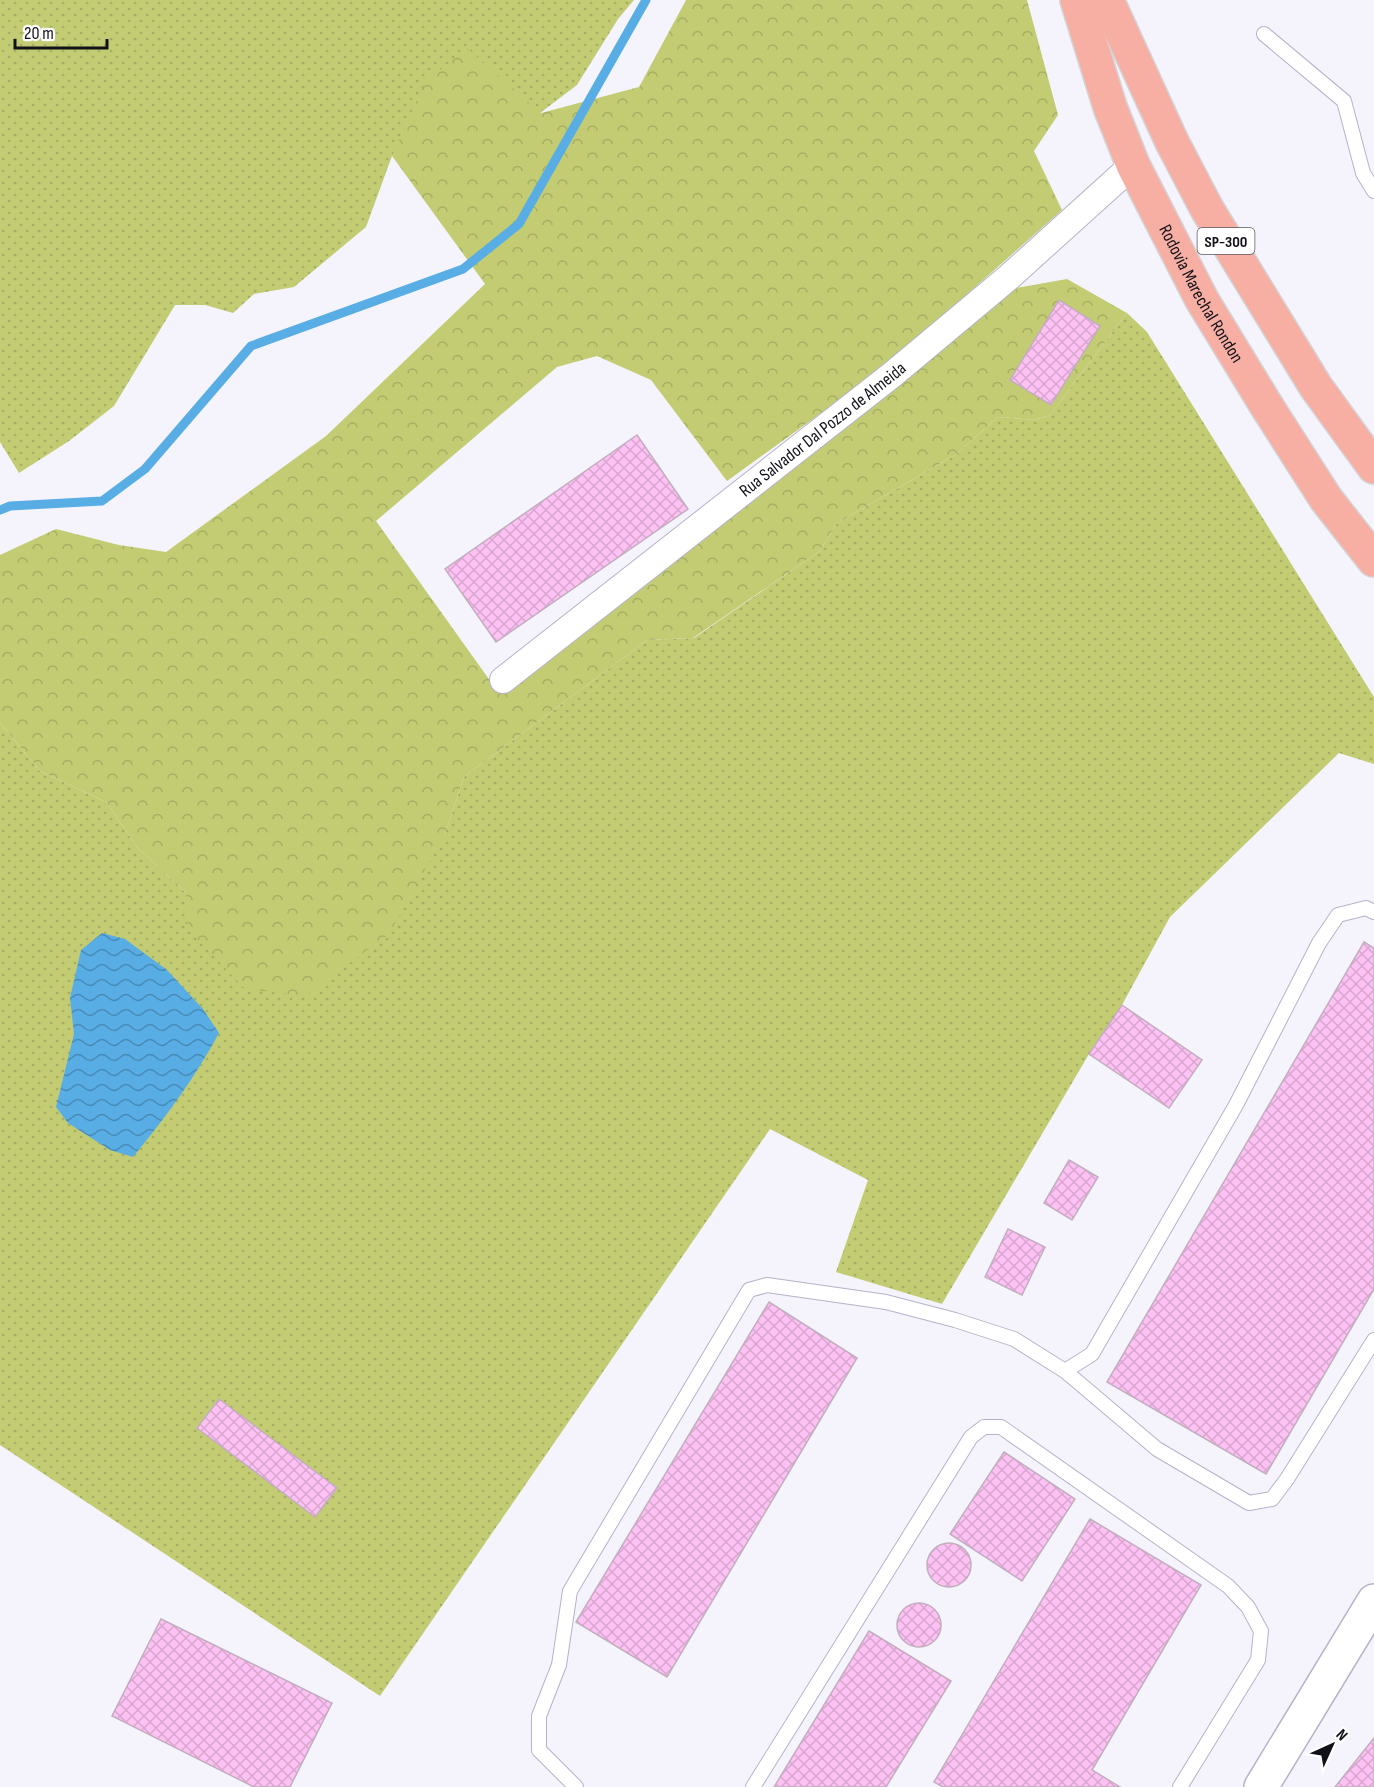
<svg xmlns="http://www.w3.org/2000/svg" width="1374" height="1787" font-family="'Sofia Sans Condensed',sans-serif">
<defs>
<pattern id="grass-dots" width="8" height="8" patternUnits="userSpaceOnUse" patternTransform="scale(1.5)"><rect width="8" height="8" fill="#c3cc73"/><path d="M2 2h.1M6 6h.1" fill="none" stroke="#a6ae63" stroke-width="1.8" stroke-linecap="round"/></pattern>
<pattern id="forest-crowns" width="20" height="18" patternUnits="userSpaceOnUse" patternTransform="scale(1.5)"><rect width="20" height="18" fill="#c3cc73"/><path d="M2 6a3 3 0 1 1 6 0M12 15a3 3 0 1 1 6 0" fill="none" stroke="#a6ae63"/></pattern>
<pattern id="water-waves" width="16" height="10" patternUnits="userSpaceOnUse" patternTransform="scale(1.5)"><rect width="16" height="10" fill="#58ade4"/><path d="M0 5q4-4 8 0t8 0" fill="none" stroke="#478bb8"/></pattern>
<pattern id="building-cross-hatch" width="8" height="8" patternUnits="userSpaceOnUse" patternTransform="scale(1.5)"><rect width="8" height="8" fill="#fdc2f3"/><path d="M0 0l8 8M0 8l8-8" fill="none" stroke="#d8a6d0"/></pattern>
</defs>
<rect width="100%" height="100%" fill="#f5f4fd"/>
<!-- grass -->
<g fill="url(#grass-dots)">
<path d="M0,0H634L618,19L577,85L540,113L467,49L392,156L366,227L294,287L254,294L233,313L205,305H175L114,406L69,441L19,473L0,442Z"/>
<path d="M1127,313L1147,332L1374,697V764L1339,753L1170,917L1122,1005L1089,1054L942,1304L836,1272L868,1180L770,1129L380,1696L0,1445V723L40,771L106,802L137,847L186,893L445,834L464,777L647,640L694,638L820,551L836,524L955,455L998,417L1035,420L1050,415Z"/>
</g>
<!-- forest -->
<path fill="url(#forest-crowns)" d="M686,0H1027L1058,115L1034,151L1062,210L885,367L727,481L651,380L597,356L557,367L376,521L496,689L956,337L1016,288L1067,279L1127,313L1050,415L1035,420L998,417L955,455L836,524L820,551L693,638L647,640L464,777L445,834L389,934L306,996L245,989L185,926L186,893L137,847L106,802L40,771L0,723V555L56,529L119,545L166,552L326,436L485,284L392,156L425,82L467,48L541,113L639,87Z"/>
<!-- water -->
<path fill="url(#water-waves)" d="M102,933L125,939L167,970L203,1009L219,1033C194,1079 166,1117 133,1157L110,1150L68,1123L56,1107L74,1034L70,998L81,950Z"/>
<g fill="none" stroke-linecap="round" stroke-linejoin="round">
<!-- stream -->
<path stroke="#58ade4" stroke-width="9" d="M0,510L10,506L102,501L145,469L251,346L463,269L519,224L646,0"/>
</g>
<!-- building -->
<g fill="url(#building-cross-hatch)" stroke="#c2aebe" stroke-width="1.5">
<path d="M1059,300L1100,326L1051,405L1010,380Z"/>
<path d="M637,435L688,509L496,642L445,569Z"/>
<path d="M1364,942L1374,948V1289L1266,1474L1107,1382Z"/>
<path d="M1122,1005L1202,1060L1169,1108L1089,1054Z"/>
<path d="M1069,1160L1098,1177L1072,1220L1044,1203Z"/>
<path d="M1008,1229L1045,1247L1022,1295L985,1277Z"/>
<path d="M769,1302L857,1358L667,1677L576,1622Z"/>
<path d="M219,1399L337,1488L315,1517L197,1428Z"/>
<path d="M1004,1452L1075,1499L1022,1581L950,1534Z"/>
<path d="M1090,1519L1201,1585L1092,1770L1120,1787H943L934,1782Z"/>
<circle cx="949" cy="1565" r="22"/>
<circle cx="919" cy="1625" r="22"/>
<path d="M161,1619L332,1703L290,1787H254L112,1716Z"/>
<path d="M869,1631L951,1681L886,1787H774Z"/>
<path d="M1374,1738V1787H1335Z"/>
</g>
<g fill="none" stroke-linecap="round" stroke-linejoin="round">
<defs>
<g id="service">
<path d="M1264,34L1344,101L1363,173L1374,191"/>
<path d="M1065,1371L1157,1449L1249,1503L1272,1499L1287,1479L1374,1340"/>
<path d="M576,1787L539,1750V1716L559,1665L570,1591L749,1290L767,1285L886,1302L955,1320L1014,1339L1065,1371L1092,1354L1236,1105L1319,943L1338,915L1366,908L1374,912"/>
<path d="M753,1787L971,1437L984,1427H1001L1228,1586L1248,1607L1261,1631L1258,1660L1180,1787"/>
</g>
<g id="minor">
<path id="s1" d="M503,680L893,374L1009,277L1133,165"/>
</g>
<path id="tertiary" d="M1261,1787L1374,1601"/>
<g id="primary">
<path id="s2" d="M1077,0L1110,107L1133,165L1202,300L1266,405L1326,499L1374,560"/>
<path d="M1107,0L1172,142L1207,209L1316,387L1374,467"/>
</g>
</defs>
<!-- service casing -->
<use href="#service" stroke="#b5b3c9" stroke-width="16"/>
<!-- minor casing -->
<use href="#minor" stroke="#b5b3c9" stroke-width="28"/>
<!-- tertiary casing -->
<use href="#tertiary" stroke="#b5b3c9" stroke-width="36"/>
<!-- primary casing -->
<use href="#primary" stroke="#d4d4d6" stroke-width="36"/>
<!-- service -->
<use href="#service" stroke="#fff" stroke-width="14"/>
<!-- minor -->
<use href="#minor" stroke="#fff" stroke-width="26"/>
<!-- tertiary -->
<use href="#tertiary" stroke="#fff" stroke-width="33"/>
<!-- primary -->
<use href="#primary" stroke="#f7afa4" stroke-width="33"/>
</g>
<g text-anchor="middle" stroke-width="5" stroke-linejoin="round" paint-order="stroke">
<!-- shield labels -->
<rect fill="#fff" stroke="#59585e" stroke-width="1.5" x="1197.5" y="228" width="57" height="26" rx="4.5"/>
<g font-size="16" font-weight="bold" fill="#121119">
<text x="1226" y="247">SP-300</text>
</g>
<!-- street labels -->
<g font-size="18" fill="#121119" stroke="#fff">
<text dy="6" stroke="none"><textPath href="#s2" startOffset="320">Rodovia Marechal Rondon</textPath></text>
<text dy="6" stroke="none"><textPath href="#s1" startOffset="406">Rua Salvador Dal Pozzo de Almeida</textPath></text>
</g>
</g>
<!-- north arrow -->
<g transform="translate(1332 1745) rotate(45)" stroke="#ffffff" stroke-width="4.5" paint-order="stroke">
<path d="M0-4.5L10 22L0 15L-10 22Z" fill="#121119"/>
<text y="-9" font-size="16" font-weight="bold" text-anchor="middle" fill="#121119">N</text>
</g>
<!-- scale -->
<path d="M15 39v9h92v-9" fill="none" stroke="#121119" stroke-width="3"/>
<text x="24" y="39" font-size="18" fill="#121119" stroke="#ffffff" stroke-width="4.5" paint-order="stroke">20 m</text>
</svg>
